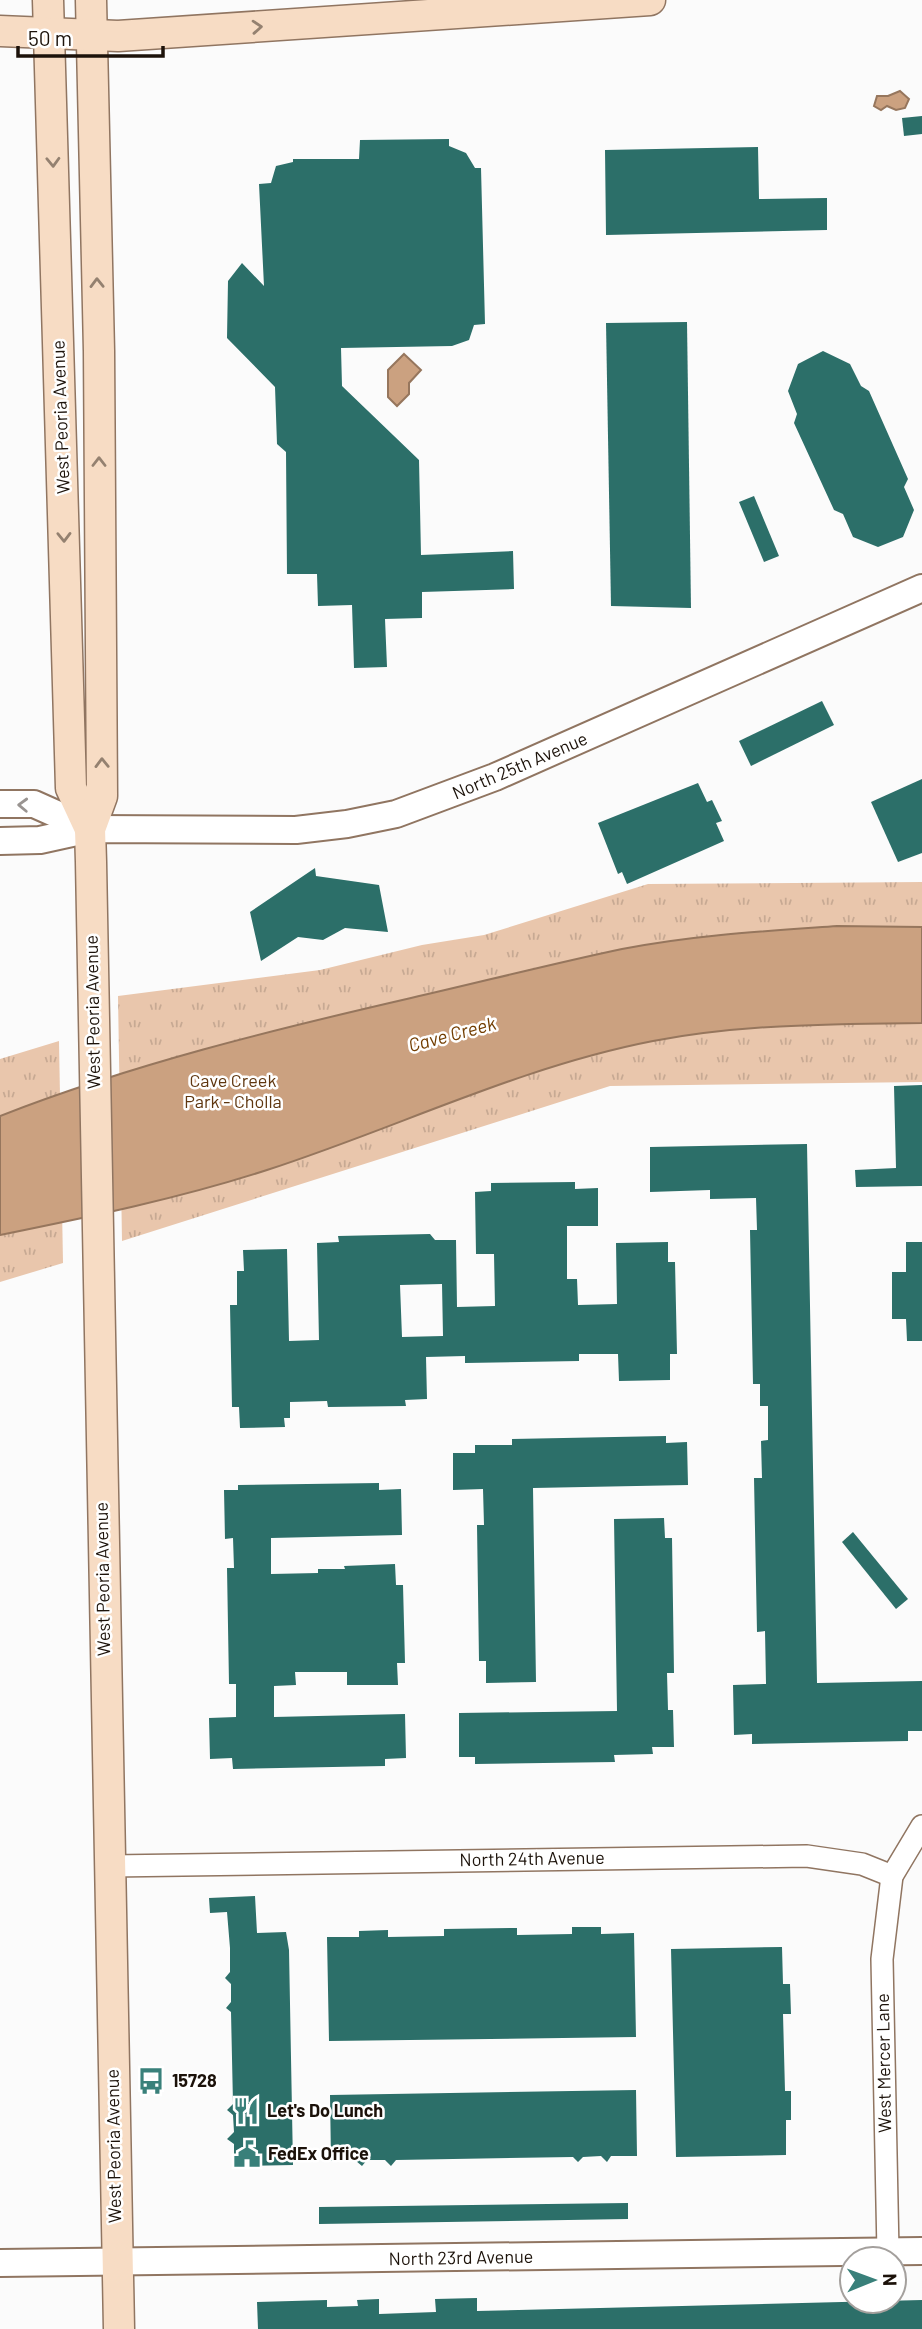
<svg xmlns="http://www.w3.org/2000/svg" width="922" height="2329" font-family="Barlow,sans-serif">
<defs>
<pattern id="park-tufts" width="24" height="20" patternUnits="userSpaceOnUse" patternTransform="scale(1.75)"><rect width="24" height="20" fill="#e9c6ac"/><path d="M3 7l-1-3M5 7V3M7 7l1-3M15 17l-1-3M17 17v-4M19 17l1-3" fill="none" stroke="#c7a993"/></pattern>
</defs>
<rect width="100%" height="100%" fill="#fbfbfb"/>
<!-- park -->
<g fill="url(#park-tufts)">
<path d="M922,882V1082L610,1086L122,1241L118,996L320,970L422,945L484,935L648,884Z"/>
<path d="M59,1041L63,1263L0,1282V1059Z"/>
</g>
<!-- water -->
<g fill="#cba180" stroke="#96765d" stroke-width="2">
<path d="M900,91L909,99L905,108L896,110L887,106L881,110L874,106L877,96H888Z"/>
<path d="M404,354L421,370L409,383V394L397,406L388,397V370Z"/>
<path d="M837,926L922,927V1023C831,1024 743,1024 653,1041C519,1067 397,1128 267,1170C181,1198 89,1217 0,1235V1116C133,1064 272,1030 411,998C481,982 551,964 622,949C693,935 766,931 837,926Z"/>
</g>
<!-- building -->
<g fill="#2c6f69" fill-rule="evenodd">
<path d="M922,116V134L904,136L902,118Z"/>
<path d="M449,139V146L466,153L475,168H481L485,324L474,325L469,340L452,346L341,348L342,386L419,460L421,555L513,551L514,589L422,592V618L385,619L387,667L354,668L352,605L318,606L317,574H287L286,452L277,444L275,387L227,338L228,281L242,263L264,286L259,184L271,183L276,166L293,162V159H359L360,140Z"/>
<path d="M758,147L759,199L827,198V230L606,235L605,150Z"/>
<path d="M687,322L691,608L611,606L606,323Z"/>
<path d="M823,351L850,364L861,386L869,391L908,479L904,487L914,510L903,537L878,547L853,537L843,514L834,510L794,423L797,414L788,391L798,364Z"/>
<path d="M754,496L779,556L764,562L739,502Z"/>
<path d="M822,701L834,725L751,766L739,741Z"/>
<path d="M922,779V853L898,862L871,802Z"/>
<path d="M698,783L707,802L712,800L722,821L716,823L724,841L627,884L622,872L618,874L598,823Z"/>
<path d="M315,868L316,876L379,885L388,932L345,928L323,940L298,937L261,961L250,912Z"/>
<path d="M922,1085V1186L856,1187L855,1170L896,1168L894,1086Z"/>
<path d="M807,1144L817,1683L922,1681V1731H908V1741L752,1744V1734L734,1735L733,1685L766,1684L765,1631L757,1632L754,1478H762L761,1441L768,1440V1406H760V1384H753L750,1230H757L756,1198L710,1199V1190L650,1192V1147Z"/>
<path d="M575,1182V1189L598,1188V1226H567V1279H577L578,1305L617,1304L616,1243L668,1242V1262H675L677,1354H670V1380L619,1381L618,1354H579V1361L465,1363V1356L426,1357L427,1399L405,1400L406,1406L328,1407L327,1401L290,1402V1418H284L285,1427L240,1428L239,1407H232L230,1305H237V1271H244L243,1250L287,1249L289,1341L319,1340L317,1243L339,1242L338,1236L430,1234L435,1240H456L457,1307L495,1306L494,1254H476L475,1192L491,1191V1183ZM442,1284L443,1336L402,1337L400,1285Z"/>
<path d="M906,1242H922V1341H907L906,1319H892V1272H906Z"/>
<path d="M666,1436V1443L687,1442L688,1485L533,1488L536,1682L486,1683V1661H479L477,1525H484L483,1489L453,1490V1453H475V1445H512V1439Z"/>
<path d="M379,1483V1490L401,1489L402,1535L271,1538V1574L318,1573V1569H345L344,1566L395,1564L396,1585H403L405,1663H397L398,1685H347V1672H295L296,1685L274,1686V1717L405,1714L406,1758L385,1759V1766L233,1769L232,1758L210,1759L209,1718L236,1717V1684H229L227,1568H234L233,1538L225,1539L224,1490H238V1485Z"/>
<path d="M664,1518L665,1538H672L674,1673H667L668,1710H673L674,1747H652L653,1754L614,1755L615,1762L475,1764V1757H459V1713L617,1711L614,1519Z"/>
<path d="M853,1532L908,1599L896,1609L842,1542Z"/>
<path d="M255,1896L257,1933L286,1932L289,1950L293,2165L234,2166V2144L227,2139L234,2132L233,2115L227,2110L233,2104L231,2012L226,2008L231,2002V1984L225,1978L230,1972V1948L227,1912L210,1913L209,1898Z"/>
<path d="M572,1927H601V1934L634,1933L636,2037L329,2041L327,1937H359V1931L388,1930V1937L444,1936V1929L517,1928V1935L572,1934Z"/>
<path d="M782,1947L783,1984H790L791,2014H783L785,2091H791V2120H786V2155L676,2157L671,1949Z"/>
<path d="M636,2090L637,2156H611L607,2162L601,2156L583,2157L578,2162L573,2157L396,2160L391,2166L385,2160H367L362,2166L356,2161H331L330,2095Z"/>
<path d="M628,2203V2219L319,2224V2207Z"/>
<path d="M477,2298V2311L922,2300V2329H258L257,2302L327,2300V2307L358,2306L357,2300L379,2299V2314L436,2312L435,2299Z"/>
</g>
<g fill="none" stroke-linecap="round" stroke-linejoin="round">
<defs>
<g id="minor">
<path d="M110,1866L807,1856L862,1864L892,1876"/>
<path d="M888,2252L882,1959L892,1876L922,1826"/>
</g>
<g id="tertiary">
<path d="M0,804H34L90,829"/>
<path d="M0,841L40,840L90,829L296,830L347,824L396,814L495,777L922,588"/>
<path d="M0,2263L922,2251"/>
</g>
<g id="secondary">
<path d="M48,0L71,788L90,829"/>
<path d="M91,0L99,351L102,796L90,829L91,862L119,2329"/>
<path d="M0,31L118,36L650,0"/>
</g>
</defs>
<!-- minor casing -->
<use href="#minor" stroke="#907561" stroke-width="24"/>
<!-- tertiary casing -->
<use href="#tertiary" stroke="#907561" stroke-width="30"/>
<!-- secondary casing -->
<use href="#secondary" stroke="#907561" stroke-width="33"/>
<!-- minor -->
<use href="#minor" stroke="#fff" stroke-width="21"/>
<!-- tertiary -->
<use href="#tertiary" stroke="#fff" stroke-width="26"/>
<!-- secondary -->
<use href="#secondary" stroke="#f7dcc4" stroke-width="30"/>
</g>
<!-- one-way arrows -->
<defs><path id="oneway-chevron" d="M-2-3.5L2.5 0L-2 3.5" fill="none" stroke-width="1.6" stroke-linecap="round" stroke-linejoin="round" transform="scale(1.75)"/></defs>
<g stroke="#948170">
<use href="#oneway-chevron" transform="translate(257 27) rotate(-4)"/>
<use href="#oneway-chevron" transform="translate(53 162) rotate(88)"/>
<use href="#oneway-chevron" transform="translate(97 283) rotate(-91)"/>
<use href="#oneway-chevron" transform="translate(99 462) rotate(-90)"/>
<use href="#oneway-chevron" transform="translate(64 537) rotate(89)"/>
<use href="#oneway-chevron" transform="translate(102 763) rotate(-91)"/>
</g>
<use stroke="#999491" href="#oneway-chevron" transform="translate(23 805) rotate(-178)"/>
<!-- icons -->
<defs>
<symbol id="bus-bare" viewBox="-9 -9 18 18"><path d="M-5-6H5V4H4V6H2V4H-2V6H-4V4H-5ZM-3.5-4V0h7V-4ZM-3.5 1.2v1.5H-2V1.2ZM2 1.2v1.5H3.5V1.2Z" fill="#39807a" stroke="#fff" stroke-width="2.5" paint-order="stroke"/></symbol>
<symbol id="restaurant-bare" viewBox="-9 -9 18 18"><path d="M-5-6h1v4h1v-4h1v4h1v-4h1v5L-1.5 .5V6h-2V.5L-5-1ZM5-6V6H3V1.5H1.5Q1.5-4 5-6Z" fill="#39807a" stroke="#fff" stroke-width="2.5" paint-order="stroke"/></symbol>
<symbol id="civic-bare" viewBox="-9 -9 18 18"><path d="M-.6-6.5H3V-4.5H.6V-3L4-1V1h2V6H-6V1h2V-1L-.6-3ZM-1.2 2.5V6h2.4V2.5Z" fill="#39807a" stroke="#fff" stroke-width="2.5" paint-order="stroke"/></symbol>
</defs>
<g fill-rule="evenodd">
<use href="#bus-bare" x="132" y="2062" width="38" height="38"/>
<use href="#restaurant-bare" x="227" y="2092" width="38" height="38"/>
<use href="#civic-bare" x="228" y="2135" width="38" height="38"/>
</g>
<g text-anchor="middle" stroke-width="5" stroke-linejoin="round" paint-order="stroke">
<!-- street labels -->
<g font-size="18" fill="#1c120a" stroke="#fff">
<text transform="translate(61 417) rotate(-92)" y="6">West Peoria Avenue</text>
<text transform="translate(520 766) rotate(-23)" y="6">North 25th Avenue</text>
<text transform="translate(93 1012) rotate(-91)" y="6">West Peoria Avenue</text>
<text transform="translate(103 1579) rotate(-91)" y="6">West Peoria Avenue</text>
<text transform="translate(532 1859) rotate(-1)" y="6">North 24th Avenue</text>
<text transform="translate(884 2063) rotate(-91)" y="6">West Mercer Lane</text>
<text transform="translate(114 2146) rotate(-91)" y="6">West Peoria Avenue</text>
<text transform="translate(461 2258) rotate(-1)" y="6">North 23rd Avenue</text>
</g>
<!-- park labels -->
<g font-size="18" fill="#5f360f" stroke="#fff">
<text x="233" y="1087">Cave Creek<tspan x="233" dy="21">Park - Cholla</tspan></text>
</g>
<!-- poi labels -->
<g font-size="18" font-weight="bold" fill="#1c120a" stroke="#fff" text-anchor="start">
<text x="172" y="2087">15728</text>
<text x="267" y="2117">Let's Do Lunch</text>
<text x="268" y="2160">FedEx Office</text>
</g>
<!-- water labels -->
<g font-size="19" font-style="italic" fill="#723d01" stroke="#fff">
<text transform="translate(452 1034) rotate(-15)" y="7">Cave Creek</text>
</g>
</g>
<!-- north arrow -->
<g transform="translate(873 2280) rotate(89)"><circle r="33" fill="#ffffff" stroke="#a4a09d" stroke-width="2"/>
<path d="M0-5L12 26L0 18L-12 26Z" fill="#39807a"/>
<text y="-10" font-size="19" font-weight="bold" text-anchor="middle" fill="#1c120a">N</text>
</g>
<!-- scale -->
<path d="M18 46v10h145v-10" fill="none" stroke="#1c120a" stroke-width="3.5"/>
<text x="28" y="46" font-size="21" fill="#1c120a" stroke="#ffffff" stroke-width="5" paint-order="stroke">50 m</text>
</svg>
